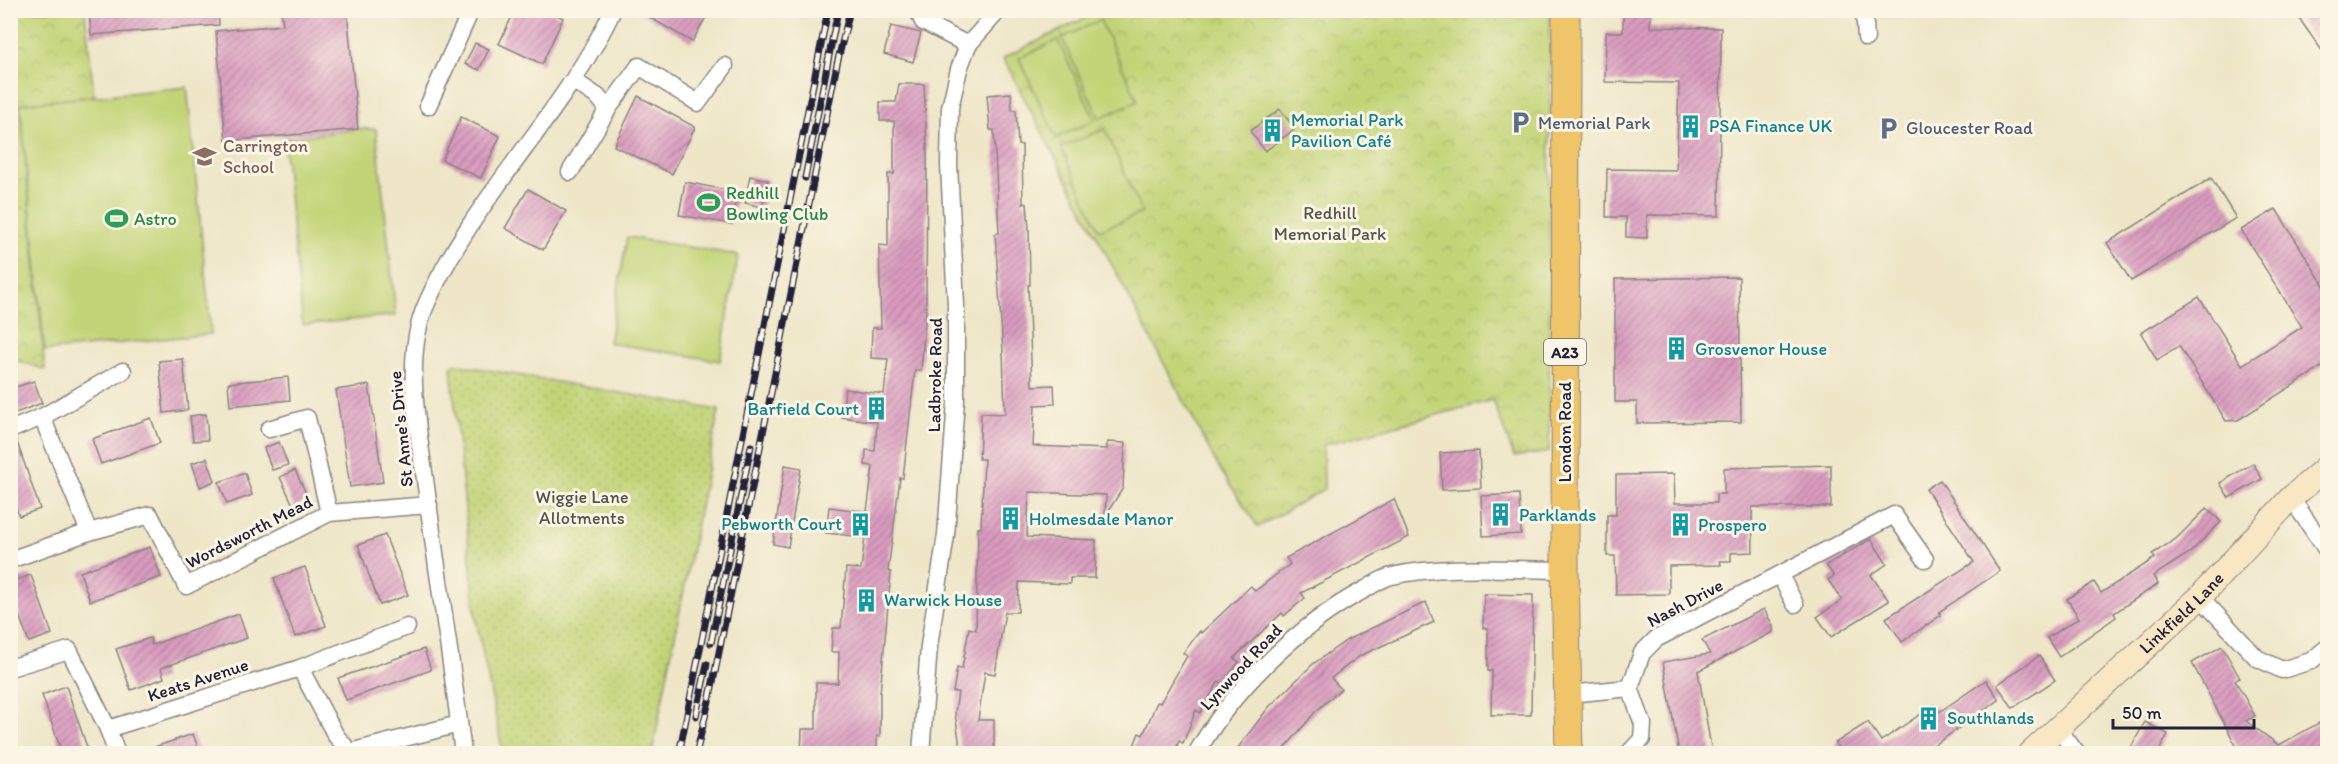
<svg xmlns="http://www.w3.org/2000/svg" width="2338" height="764" font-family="Itim,sans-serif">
<defs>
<pattern id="park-crowns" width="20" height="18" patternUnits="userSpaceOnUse" patternTransform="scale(1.5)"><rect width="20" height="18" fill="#c2d477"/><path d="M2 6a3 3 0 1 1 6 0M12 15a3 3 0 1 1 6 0" fill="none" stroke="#a6b668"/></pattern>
<pattern id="garden-dots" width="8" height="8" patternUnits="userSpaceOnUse" patternTransform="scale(1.5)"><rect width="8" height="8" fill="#c2d477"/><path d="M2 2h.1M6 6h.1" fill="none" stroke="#a6b668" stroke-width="1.8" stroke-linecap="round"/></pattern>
<pattern id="building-hatch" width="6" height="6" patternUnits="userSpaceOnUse" patternTransform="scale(1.5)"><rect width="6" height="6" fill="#da9bbf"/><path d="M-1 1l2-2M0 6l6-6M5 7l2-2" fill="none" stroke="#b07e9c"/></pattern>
</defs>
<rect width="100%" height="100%" fill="#fcf5e5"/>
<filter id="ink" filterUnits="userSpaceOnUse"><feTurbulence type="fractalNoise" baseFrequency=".0167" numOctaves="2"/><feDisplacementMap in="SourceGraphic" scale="12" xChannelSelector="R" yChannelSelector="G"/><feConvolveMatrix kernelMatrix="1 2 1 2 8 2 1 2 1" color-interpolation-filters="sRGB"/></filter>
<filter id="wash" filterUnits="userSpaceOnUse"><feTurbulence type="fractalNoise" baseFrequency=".008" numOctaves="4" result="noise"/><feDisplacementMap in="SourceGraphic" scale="24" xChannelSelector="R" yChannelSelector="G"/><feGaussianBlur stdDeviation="1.35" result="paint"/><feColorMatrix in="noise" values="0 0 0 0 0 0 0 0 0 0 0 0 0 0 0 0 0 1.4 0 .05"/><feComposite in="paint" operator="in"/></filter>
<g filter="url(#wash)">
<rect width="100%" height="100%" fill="#eee6c7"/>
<!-- park -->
<g fill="url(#park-crowns)" stroke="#727b59" stroke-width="1.5">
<path d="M11,11H85L94,96L20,104L45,370L11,358Z"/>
<path d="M1099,11H1550L1549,452L1514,457L1493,400L1323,445L1324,489L1258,527L1219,468L1003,58Z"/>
</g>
<!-- garden -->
<path fill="url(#garden-dots)" stroke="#727b59" stroke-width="1.5" d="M454,364L719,410L652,753H503L476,619L451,367Z"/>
<!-- pitch -->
<g fill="#c2d477" stroke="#727b59" stroke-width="1.5">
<path d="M1100,20L1138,101L1099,118L1062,38Z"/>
<path d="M1058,40L1095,120L1056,138L1019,58Z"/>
<path d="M187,87L211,334L45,351L20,104Z"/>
<path d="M358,129H376L396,315L303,325L283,139Z"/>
<path d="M1105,129L1142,213L1099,230L1061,147Z"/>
<path d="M627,237L738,255L720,361L609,343Z"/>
</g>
<g id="blocks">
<!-- building -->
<g fill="url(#building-hatch)">
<path d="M89,10H218L219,25L91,35Z"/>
<path d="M281,10H347L358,129L226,141L216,31L283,25Z"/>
<path d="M515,10H547L563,18L542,64L499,44Z"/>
<path d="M637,10H710L692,42Z"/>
<path d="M1623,10L1651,11L1650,27L1721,28L1719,216L1647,215V238L1626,237V217H1606L1607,169L1676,170L1679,83L1605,82L1606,32H1623Z"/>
<path d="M2295,10H2328V59L2303,24Z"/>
<path d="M891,26L921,33L913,62L884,54Z"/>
<path d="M475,43L489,49L479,70L465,64Z"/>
<path d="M899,84H924L927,148L926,311L921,370H915L903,478H900L888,571L891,572L880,694V736H877V753H801L802,729H816V683H838L839,652H831L833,628H841L846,568L861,569L865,537L826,533L829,507L867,512L873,466L865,465L866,450L875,451L877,422L842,417L845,389L884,394L888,359L871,358L872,328H881L879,245L888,246V174H894V121H880V102H896Z"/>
<path d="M1011,93L1012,110H1016L1018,145H1022L1023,204L1027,203L1029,229L1030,285H1028L1032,386L1054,385L1055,404L1035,405L1033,446L1107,449V442L1125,443L1123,488L1105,516L1106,495L1029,492L1027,537L1096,540L1095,578H1070V584L1019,582L1018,612H1005L995,674L985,672L978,720H994V753H961L955,713L958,692H953L957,668L962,669L969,628L976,630L978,528H981L984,459H979L981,413L1005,414L1003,351L995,234L999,233L994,130H990L987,95Z"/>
<path d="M638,96L695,127L672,174L614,146Z"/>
<path d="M1280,109L1295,129L1265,151L1250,131Z"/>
<path d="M461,117L500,136L481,178L442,160Z"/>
<path d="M750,176L768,180L762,207L745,203Z"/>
<path d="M2211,178L2236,218L2131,281L2107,243Z"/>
<path d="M685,182L737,192L731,224L679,215Z"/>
<path d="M528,189L566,211L543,250L505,228Z"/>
<path d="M2276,209L2328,292V363L2238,420L2226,421L2179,346L2157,360L2141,333L2199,297L2242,365L2302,327L2241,230Z"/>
<path d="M1739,277L1741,422L1637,423V402H1615V279Z"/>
<path d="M183,359L188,410L164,413L159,361Z"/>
<path d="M288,377L290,400L230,406L228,383Z"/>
<path d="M34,381L42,403L10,415V389Z"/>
<path d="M369,385L383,482L350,487L336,390Z"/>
<path d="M206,414L208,440L193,441L190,416Z"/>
<path d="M151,418L160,443L101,464L92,439Z"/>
<path d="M16,439L40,509L19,516L10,492V440Z"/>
<path d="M279,442L288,465L272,470L264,448Z"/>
<path d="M1479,451L1481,488L1442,490L1440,453Z"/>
<path d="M207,458L215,481L200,487L192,463Z"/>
<path d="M2253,463L2262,479L2229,498L2220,483Z"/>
<path d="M785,465L801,468L788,547L773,544Z"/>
<path d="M1831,465V507H1752L1753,552L1731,553V561H1720L1721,565L1669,566V594L1616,595L1615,556H1607V515H1616V475L1674,474L1675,503H1716V494H1724V468Z"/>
<path d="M295,470L309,500L294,507L280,477Z"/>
<path d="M245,473L252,495L227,504L219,482Z"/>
<path d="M1940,480L2000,571L1939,612L1941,615L1902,642L1886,618L1974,562L1926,489Z"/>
<path d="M1519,494L1521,534L1483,536L1481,496Z"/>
<path d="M1394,499L1409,537L1301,593L1305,598L1284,616L1282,613L1234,658L1239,662L1223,684L1219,681L1200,713L1196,710L1183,743L1179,741L1174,753H1131L1139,733L1143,735L1157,702L1160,703L1187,656L1183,653L1200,631L1201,633L1251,586L1255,591L1290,564L1286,558Z"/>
<path d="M2207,508L2221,522L2191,552L2153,576L2158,584L2114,613L2116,617L2059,657L2047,638L2079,618L2067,599L2094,582L2101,593L2155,558L2152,554L2176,539Z"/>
<path d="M385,535L408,595L380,605L358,545Z"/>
<path d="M1871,539L1887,564L1871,575L1889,601L1831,637L1817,617L1842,600L1828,580L1834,576L1826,565Z"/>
<path d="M150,547L161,577L90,601L80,572Z"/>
<path d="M305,567L326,626L295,637L274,578Z"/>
<path d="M31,575L52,634L29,642L10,591V582Z"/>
<path d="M1484,594L1533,595L1531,715H1491L1492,671H1488V628H1483Z"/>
<path d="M1426,602L1434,622L1360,656L1331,678L1341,689L1316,711L1281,753H1234L1268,708L1313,664L1347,640Z"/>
<path d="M1764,609L1773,626V632L1698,671L1712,753H1679L1663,662L1710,654L1702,640Z"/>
<path d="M239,614L247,638L161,668L164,678L131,690L116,649L150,638L152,645Z"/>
<path d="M2222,646L2240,678L2235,680L2255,716L2246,721L2279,745L2328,718V753H2243L2239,751L2192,663Z"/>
<path d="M424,649L431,670L346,700L338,678Z"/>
<path d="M2039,656L2055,680L2013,708L1997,685Z"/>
<path d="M1986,680L1999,700L1923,753H1842L1835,743L1868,722L1881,741L1934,705L1939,712Z"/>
<path d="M66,686L89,753H62L42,695Z"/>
<path d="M2145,722L2168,734L2158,753H2128Z"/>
<path d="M193,734L200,753H144L143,751Z"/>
</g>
</g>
</g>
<g filter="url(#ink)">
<use href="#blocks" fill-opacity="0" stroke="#888481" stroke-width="1.5"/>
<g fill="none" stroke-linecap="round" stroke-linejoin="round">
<defs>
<g id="street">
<path d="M918,10L923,22L968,45"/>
<path d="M1864,10L1866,38"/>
<path d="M574,81L598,97L608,109L639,66L698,103L725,66"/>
<path d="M428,106L471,10"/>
<path d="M570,172L608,109"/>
<path d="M42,417L89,532"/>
<path d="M269,429L307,418L329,513"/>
<path d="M10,430L42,417L123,371"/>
<path d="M2291,498L2328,552"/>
<path d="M10,560L89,532L150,515L186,586L329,513L429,505"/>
<path d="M1780,575L1795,604"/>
<path d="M2200,597L2257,658L2282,670L2311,661L2328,647"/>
<path d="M10,668L69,650L108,729L300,668L336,736L350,752L459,724"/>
<path d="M300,668L407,627"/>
<path d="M1569,694L1630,688"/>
<path d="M2057,727L2077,754"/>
<path d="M108,729L117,754"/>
<path d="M463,754C453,669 439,586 428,502C421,441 401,362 426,305C473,197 563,116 613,10"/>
<path d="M921,754L929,646L946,535L956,401V305L949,165L950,108L959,69L968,45L999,10"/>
<path d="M1196,754C1231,691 1300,624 1364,590C1373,585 1382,578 1392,576C1445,564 1511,570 1565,570"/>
<path d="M1628,754L1642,739L1643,724L1630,688L1642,653L1656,639L1894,515L1925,559"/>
</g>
<g id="secondary">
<path id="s1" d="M2030,754L2200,597L2291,498L2328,466"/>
</g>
<path id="primary" d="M1566,10L1565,570L1569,754"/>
</defs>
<!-- street casing -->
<use href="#street" stroke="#888481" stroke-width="19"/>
<!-- secondary casing -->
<use href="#secondary" stroke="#888481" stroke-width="26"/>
<!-- primary casing -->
<use href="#primary" stroke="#888481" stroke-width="29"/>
<!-- street -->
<use href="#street" stroke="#fff" stroke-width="16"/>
<!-- secondary -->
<use href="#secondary" stroke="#f9e7c3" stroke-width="24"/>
<!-- primary -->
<use href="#primary" stroke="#f0c469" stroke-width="27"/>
<defs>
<g id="rail">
<path d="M805,178L838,10"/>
<path d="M711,643L751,446"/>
<path d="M696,716L707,664"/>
<path d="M679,754L828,10"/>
<path d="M696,754L710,697L837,64L850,10"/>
</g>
</defs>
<!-- rail casing -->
<use href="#rail" stroke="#22223b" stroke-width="7"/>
<!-- rail -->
<use href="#rail" stroke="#fcf5e5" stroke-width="4.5" stroke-dasharray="14" stroke-linecap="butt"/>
</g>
</g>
<!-- icons -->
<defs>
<symbol id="parking-bare" viewBox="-9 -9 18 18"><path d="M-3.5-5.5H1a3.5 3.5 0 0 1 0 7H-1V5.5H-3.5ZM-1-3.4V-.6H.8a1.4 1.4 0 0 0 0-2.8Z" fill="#5c6f8a" stroke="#fcf5e5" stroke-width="2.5" paint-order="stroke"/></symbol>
<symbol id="building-bare" viewBox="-9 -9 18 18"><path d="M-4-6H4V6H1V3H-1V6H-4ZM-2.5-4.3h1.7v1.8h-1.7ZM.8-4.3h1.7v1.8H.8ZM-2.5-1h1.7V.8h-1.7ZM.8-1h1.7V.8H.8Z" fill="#0f9aa8" stroke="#fcf5e5" stroke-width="2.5" paint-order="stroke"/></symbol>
<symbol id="school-bare" viewBox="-9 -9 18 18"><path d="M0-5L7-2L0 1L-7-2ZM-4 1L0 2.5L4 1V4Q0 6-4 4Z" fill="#8d6e63" stroke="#fcf5e5" stroke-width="2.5" paint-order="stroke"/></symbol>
<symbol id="stadium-bare" viewBox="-9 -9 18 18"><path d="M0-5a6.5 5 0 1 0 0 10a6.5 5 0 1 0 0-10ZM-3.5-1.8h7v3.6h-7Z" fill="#2e9e5b" stroke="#fcf5e5" stroke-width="2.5" paint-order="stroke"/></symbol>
</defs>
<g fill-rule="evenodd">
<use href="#parking-bare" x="1504" y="106" width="33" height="33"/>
<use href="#building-bare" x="1674" y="110" width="33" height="33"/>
<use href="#parking-bare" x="1872" y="112" width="33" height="33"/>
<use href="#building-bare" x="1256" y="114" width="33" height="33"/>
<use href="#school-bare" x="188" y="140" width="33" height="33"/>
<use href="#stadium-bare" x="692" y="186" width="33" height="33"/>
<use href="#stadium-bare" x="100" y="202" width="33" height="33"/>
<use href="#building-bare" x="1660" y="332" width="33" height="33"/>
<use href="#building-bare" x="860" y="392" width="33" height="33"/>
<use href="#building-bare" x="1484" y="498" width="33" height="33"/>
<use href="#building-bare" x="994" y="502" width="33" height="33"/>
<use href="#building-bare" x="844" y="508" width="33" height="33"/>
<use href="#building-bare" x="1664" y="508" width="33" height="33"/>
<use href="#building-bare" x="850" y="584" width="33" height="33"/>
<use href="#building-bare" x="1912" y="702" width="33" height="33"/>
</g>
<g text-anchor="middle" stroke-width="6" stroke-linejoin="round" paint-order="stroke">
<!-- shield labels -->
<rect fill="#fcf5e5" stroke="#63616e" stroke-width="1.5" x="1544" y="339" width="42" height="26" rx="4.5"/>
<g font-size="16" font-weight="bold" fill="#22223b">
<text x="1565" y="358">A23</text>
</g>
<!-- culture labels -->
<g font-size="18" fill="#0d838f" stroke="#fcf5e5" text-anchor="start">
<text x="1291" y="126">Memorial Park<tspan x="1291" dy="21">Pavilion Café</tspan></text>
<text x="1709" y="132">PSA Finance UK</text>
<text x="1695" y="355">Grosvenor House</text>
<text x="859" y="415" text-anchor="end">Barfield Court</text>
<text x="1519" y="521">Parklands</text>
<text x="1029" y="525">Holmesdale Manor</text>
<text x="842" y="530" text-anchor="end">Pebworth Court</text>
<text x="1698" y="531">Prospero</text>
<text x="884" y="606">Warwick House</text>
<text x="1947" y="724">Southlands</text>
</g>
<!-- service labels -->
<g font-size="18" fill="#4e5e75" stroke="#fcf5e5" text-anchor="start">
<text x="1538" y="129">Memorial Park</text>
<text x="1906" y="134">Gloucester Road</text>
</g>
<!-- education labels -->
<g font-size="18" fill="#785e54" stroke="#fcf5e5" text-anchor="start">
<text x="223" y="152">Carrington<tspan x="223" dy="21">School</tspan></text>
</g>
<!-- leisure labels -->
<g font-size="18" fill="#27864d" stroke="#fcf5e5" text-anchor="start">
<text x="726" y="199">Redhill<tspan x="726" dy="21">Bowling Club</tspan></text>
<text x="134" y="225">Astro</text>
</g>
<!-- park labels -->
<g font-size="18" fill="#52574d" stroke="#fcf5e5">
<text x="1330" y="219">Redhill<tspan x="1330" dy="21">Memorial Park</tspan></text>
<text x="582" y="503">Wiggie Lane<tspan x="582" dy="21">Allotments</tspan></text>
</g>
<!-- street labels -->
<g font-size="18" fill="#22223b" stroke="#fcf5e5">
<text transform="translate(935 375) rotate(-89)" y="6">Ladbroke Road</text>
<text transform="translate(401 429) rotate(-96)" y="6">St Anne's Drive</text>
<text transform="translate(1565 432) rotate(-90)" y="6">London Road</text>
<text transform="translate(249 532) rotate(-27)" y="6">Wordsworth Mead</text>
<text transform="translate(1685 603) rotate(-28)" y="6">Nash Drive</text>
<text dy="6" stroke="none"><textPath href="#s1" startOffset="207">Linkfield Lane</textPath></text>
<text transform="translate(1241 667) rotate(-47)" y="6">Lynwood Road</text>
<text transform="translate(198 680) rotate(-18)" y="6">Keats Avenue</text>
</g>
</g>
<!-- margin -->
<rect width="2338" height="764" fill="none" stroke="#fcf5e5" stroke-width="36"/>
<!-- scale -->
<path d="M2113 719v9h141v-9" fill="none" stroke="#22223b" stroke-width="3"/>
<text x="2122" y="719" font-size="18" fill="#22223b" stroke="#fcf5e5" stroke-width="4.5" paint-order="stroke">50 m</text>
</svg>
